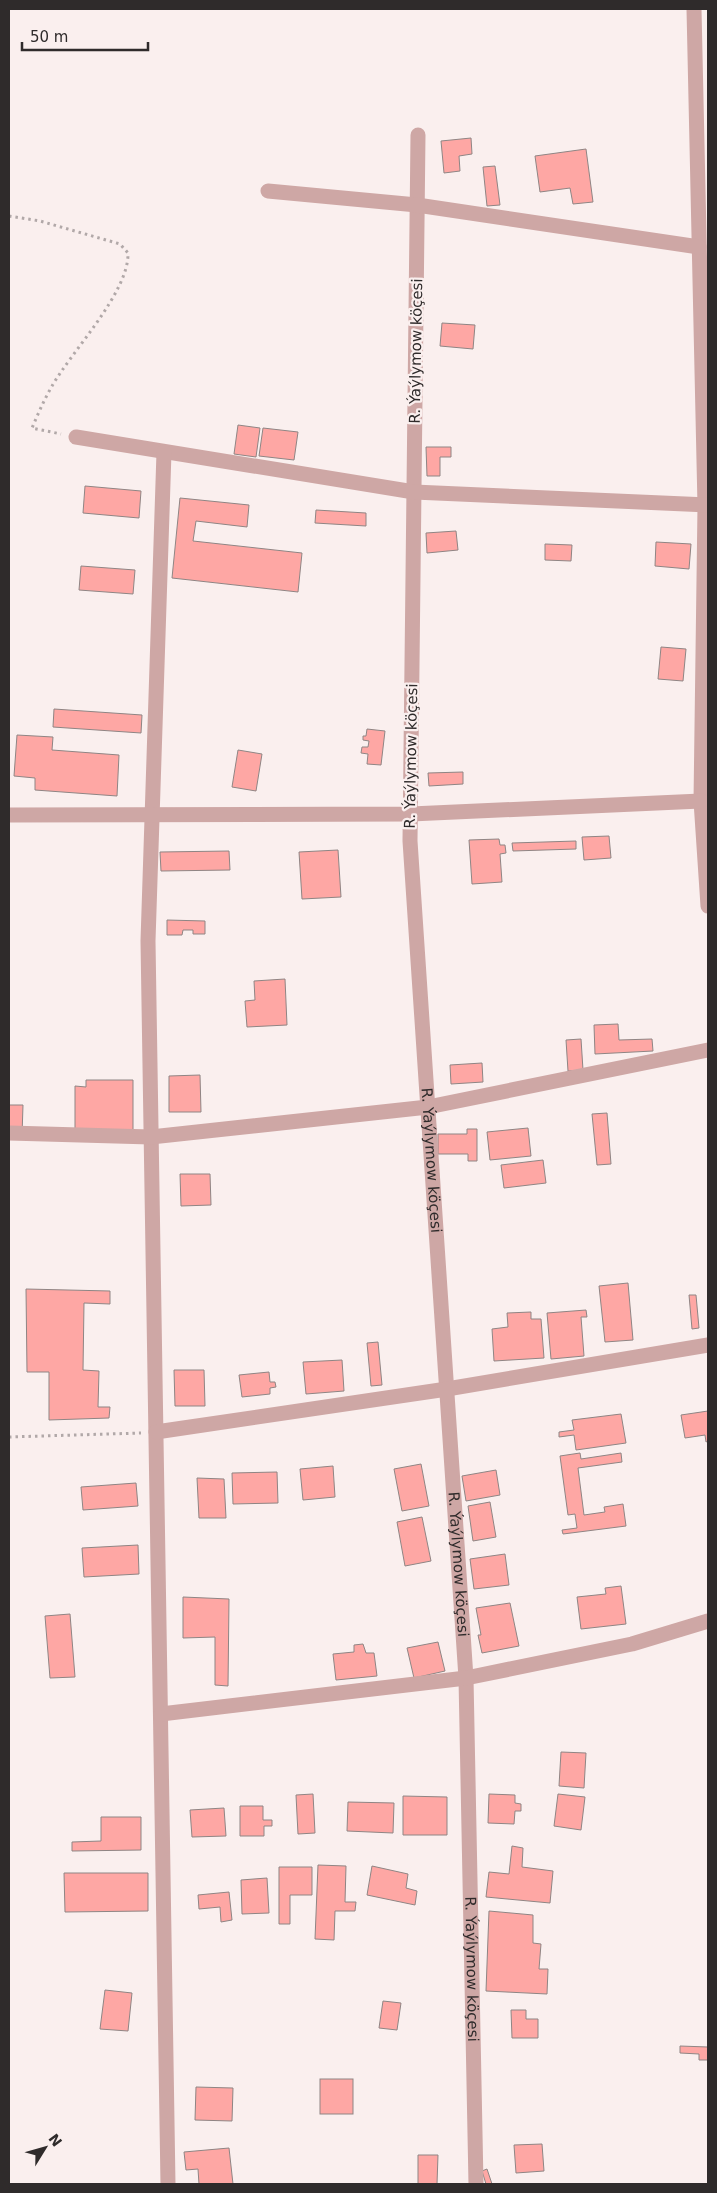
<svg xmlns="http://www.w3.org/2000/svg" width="717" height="2193" font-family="'DejaVu Sans',sans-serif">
<rect width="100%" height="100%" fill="#faefee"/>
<!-- building -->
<g fill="#fea7a4" stroke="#8f8584">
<path d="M471,138L472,154L459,156L460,171L444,173L441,141Z"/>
<path d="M586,149L593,202L573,204L570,188L540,192L535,156Z"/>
<path d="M495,166L500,205L487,206L483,167Z"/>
<path d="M442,323L475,325L473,349L440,346Z"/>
<path d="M238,425L260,428L256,457L234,454Z"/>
<path d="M263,428L298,432L294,460L259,456Z"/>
<path d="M426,447H451V457H440V476H427Z"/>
<path d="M85,486L141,491L139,518L83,513Z"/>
<path d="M180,498L249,505L247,527L196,521L193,541L302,553L298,592L172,578Z"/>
<path d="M316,510L366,513V526L315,523Z"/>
<path d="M456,531L458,550L427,553L426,533Z"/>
<path d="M656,542L691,544L689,569L655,566Z"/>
<path d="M545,544L572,545L571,561L545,560Z"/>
<path d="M81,566L135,570L133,594L79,590Z"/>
<path d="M661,647L686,649L683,681L658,679Z"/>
<path d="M54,709L142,715L141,733L53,727Z"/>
<path d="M367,729L385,731L381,765L367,764L368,754L361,753L362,747H368L369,741L363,740V736H366Z"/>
<path d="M17,735L53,737L52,750L119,755L117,796L35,790V778L14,776Z"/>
<path d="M238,750L262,754L256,791L232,787Z"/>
<path d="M463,772V784L429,786L428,773Z"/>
<path d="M609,836L611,858L584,860L582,837Z"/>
<path d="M499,839L500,845H505L506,853L500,854L502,882L472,884L469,840Z"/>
<path d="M576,841V849L513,851L512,843Z"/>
<path d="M338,850L341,897L302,899L299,852Z"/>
<path d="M229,851L230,870L161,871L160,852Z"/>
<path d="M167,920L205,921V934H193V930H183L182,935H167Z"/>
<path d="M285,979L287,1025L247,1027L245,1001L255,1000L254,981Z"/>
<path d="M618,1024L619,1040L652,1039L653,1051L595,1054L594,1025Z"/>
<path d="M581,1039L583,1070L568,1071L566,1040Z"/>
<path d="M482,1063L483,1082L451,1084L450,1065Z"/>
<path d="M200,1075L201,1112H169V1076Z"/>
<path d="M86,1080H133V1135H75V1086L86,1087Z"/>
<path d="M9,1105H23L22,1136L9,1135Z"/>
<path d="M607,1113L611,1164L597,1165L592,1114Z"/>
<path d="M528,1128L531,1156L490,1160L487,1132Z"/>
<path d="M467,1129H477V1161H468V1154H438V1134H467Z"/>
<path d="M543,1160L546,1183L504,1188L501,1165Z"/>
<path d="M180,1174H210L211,1205L181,1206Z"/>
<path d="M628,1283L633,1340L605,1342L599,1286Z"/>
<path d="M26,1289L110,1291V1304L84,1303L83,1370L99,1371L98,1407H110L109,1418L49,1420V1372H27Z"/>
<path d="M689,1295H696L699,1328L692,1329Z"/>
<path d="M586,1310L587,1317H581L584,1356L551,1359L547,1313Z"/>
<path d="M531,1312V1319H541L544,1358L494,1361L492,1329L508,1327L507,1313Z"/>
<path d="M378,1342L382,1385L371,1386L367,1343Z"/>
<path d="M342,1360L344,1391L306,1394L303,1362Z"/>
<path d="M174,1370H204L205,1406H175Z"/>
<path d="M269,1372L270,1382H275L276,1387L270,1388V1394L242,1397L239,1375Z"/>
<path d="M708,1411V1441L706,1442L705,1435L685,1438L681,1415Z"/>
<path d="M621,1414L626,1443L576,1450L574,1435L559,1437V1432L574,1430L572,1420Z"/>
<path d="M580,1453L581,1459L621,1453L622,1462L578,1468L584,1515L605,1512L604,1507L623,1504L626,1526L563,1534L562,1530L577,1528L575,1514L568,1515L560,1456Z"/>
<path d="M421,1464L429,1506L402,1511L394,1469Z"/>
<path d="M333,1466L335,1497L303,1500L300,1469Z"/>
<path d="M496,1470L500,1495L466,1501L462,1476Z"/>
<path d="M277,1472L278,1503L233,1504L232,1473Z"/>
<path d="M197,1478L224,1479L226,1518H199Z"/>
<path d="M136,1483L138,1506L83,1510L81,1487Z"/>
<path d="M490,1502L496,1537L473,1541L468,1506Z"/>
<path d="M422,1517L431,1561L405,1566L397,1522Z"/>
<path d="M138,1545L139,1574L84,1577L82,1548Z"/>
<path d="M505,1554L509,1585L474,1589L470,1559Z"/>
<path d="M621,1586L626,1624L581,1629L577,1597L606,1594L605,1588Z"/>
<path d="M183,1597L229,1599L228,1686L215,1685V1637L183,1638Z"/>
<path d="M510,1603L519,1646L482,1653L478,1635H481L476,1608Z"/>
<path d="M70,1614L75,1677L50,1678L45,1616Z"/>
<path d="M438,1642L445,1671L414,1678L407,1648Z"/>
<path d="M363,1644L366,1653H374L377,1676L336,1680L333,1654L354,1652V1645Z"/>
<path d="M561,1752L586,1753L584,1788L559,1786Z"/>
<path d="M313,1794L315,1833L298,1834L296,1795Z"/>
<path d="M489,1794L515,1795V1803L521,1804V1811H515L514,1824L488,1823Z"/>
<path d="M558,1794L585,1797L581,1830L554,1826Z"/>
<path d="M403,1796L447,1797V1835H403Z"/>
<path d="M348,1802L394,1803L393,1833L347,1831Z"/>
<path d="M240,1806H263V1820H272V1826H264V1836H240Z"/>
<path d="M224,1808L226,1836L192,1837L190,1810Z"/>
<path d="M101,1817H141V1850L72,1851V1842L101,1841Z"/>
<path d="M512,1846L523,1848L522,1867L553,1871L550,1903L486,1897L489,1872L509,1874Z"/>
<path d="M318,1865L346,1866L345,1902H356L355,1911H335L334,1940L315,1939Z"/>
<path d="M372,1866L408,1874L406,1888L417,1891L415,1905L367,1895Z"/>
<path d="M279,1867H312V1895H290V1924H279Z"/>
<path d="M64,1873H148V1911L65,1912Z"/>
<path d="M267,1878L269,1913L242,1914L241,1880Z"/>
<path d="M229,1892L232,1920L221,1922L220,1907L199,1909L198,1895Z"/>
<path d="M489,1911L533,1915V1943L541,1944L539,1969H548L547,1994L486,1991Z"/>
<path d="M105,1990L132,1993L128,2031L100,2029Z"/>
<path d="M383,2001L401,2003L397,2030L379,2028Z"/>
<path d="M511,2010H526V2019H538V2038H512Z"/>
<path d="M680,2046L708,2047V2060H699V2054L680,2053Z"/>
<rect x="320" y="2079" width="33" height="35"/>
<path d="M196,2087L233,2088L232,2121L195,2120Z"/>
<path d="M542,2144L544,2171L516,2173L514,2145Z"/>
<path d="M229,2148L233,2184H199L198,2169L186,2170L184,2152Z"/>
<path d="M418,2155H438L437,2184H418Z"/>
<path d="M487,2169L492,2184H486L482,2171Z"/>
</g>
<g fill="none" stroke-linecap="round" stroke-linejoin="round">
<!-- path -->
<g stroke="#b1a8a8" stroke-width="3" stroke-dasharray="2.5 4" stroke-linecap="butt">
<path d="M9,216L40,221L120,244L128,253C129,292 72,351 52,386C44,400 38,414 32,428L61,434"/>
<path d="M9,1437L141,1433"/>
</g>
<!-- street -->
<g stroke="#cea7a5" stroke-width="15">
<path d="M694,9L705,506L701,801L708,906"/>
<path id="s1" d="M418,135L410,841L466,1678L476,2184"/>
<path d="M268,191L417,205L699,247"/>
<path d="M76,437L414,492L708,505"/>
<path d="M164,452L148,941L168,2184"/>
<path d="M9,815L411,814L701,801"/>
<path d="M9,1133L151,1137L428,1107L708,1050"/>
<path d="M156,1432L447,1389L708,1345"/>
<path d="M161,1714L466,1678L632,1644L708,1621"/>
</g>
</g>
<g text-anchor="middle" stroke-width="4.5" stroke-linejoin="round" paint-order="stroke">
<!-- street labels -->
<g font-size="15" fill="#2f2b2b" stroke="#faefee">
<text transform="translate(416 351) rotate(-89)" y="5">R. Ýaýlymow köçesi</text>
<text transform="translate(411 756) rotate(-89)" y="5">R. Ýaýlymow köçesi</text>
<text dy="5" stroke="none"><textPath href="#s1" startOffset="1026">R. Ýaýlymow köçesi</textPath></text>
<text dy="5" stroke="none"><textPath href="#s1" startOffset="1431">R. Ýaýlymow köçesi</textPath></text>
<text dy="5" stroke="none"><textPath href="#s1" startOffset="1836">R. Ýaýlymow köçesi</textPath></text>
</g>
</g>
<!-- border -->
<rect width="717" height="2193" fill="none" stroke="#2f2b2b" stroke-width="20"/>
<!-- north arrow -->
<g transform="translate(45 2148) rotate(53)" stroke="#faefee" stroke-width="4" paint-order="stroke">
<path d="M0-4L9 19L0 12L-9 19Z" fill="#2f2b2b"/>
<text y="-8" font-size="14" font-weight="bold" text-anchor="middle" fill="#2f2b2b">N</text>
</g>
<!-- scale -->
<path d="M22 42v8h126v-8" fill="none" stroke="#2f2b2b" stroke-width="2.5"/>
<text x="30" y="42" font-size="15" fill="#2f2b2b" stroke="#faefee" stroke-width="4" paint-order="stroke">50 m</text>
</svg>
